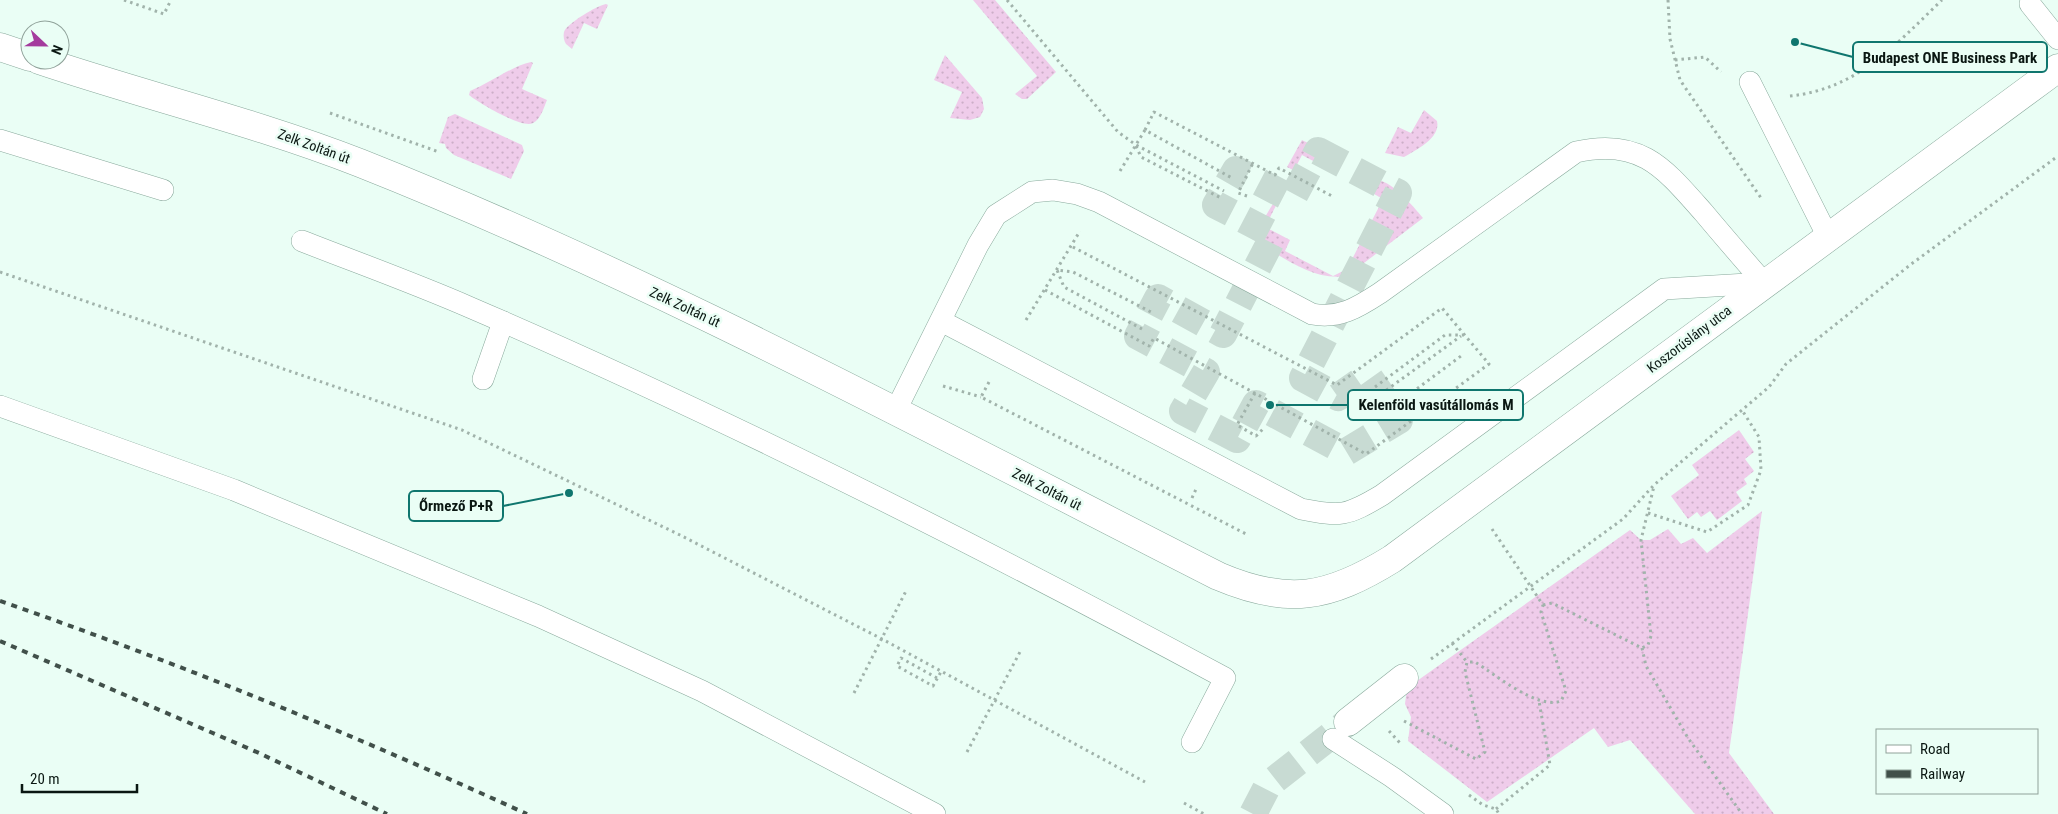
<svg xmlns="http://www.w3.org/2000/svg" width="2058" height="814" font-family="'Roboto Condensed',sans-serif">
<defs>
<pattern id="grass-dots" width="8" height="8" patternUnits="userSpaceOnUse" patternTransform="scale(1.25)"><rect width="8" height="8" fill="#efccea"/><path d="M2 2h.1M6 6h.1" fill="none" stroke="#ccaec8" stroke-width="1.8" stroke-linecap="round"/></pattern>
</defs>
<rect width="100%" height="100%" fill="#eafef5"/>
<!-- grass -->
<g fill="url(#grass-dots)">
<path d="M973,0H995L1056,72L1027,99H1022L1015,94L1037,76Z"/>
<path d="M606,4L608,5L597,29L584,23L572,49L566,44C564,41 563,36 564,32C566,24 598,5 606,4Z"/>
<path d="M945,55L982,98L984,109L980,117L970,120L950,118L962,92L934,80Z"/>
<path d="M531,62L533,63L522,89L547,100C544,107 541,119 533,123C522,129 479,103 469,95L470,91C490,83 512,66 531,62Z"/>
<path d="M1424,110L1437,121C1441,138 1416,150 1404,157L1385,153L1398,127L1411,133Z"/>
<path d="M455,114L522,145L524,151L511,179L454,155L446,148L445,144L439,143L448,117Z"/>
<path d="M1302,140C1315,147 1330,151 1328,169L1302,155L1265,227L1290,240L1285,251L1333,276L1347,269L1383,199L1358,185C1381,165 1410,203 1423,218L1347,276C1313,282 1280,255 1252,239L1293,170L1287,167Z"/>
<path d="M1739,430L1754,452L1745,459L1754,471L1744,479L1747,484L1736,492L1742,501L1717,520L1710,511L1701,517L1697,512L1688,519L1671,496L1699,475L1692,465Z"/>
<path d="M1762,511L1729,753L1774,814H1695L1630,740L1608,747L1594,728L1487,802L1408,741L1411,717L1405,704L1407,688L1630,530L1641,540H1650L1668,529L1681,544L1693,538L1707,553Z"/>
</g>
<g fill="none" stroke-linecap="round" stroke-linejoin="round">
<!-- street-tunnel -->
<g stroke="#c8dbd3" stroke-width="28" stroke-dasharray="28 14" stroke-linecap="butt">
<path d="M1318,151L1398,193L1303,378L1338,397L1368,376L1399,420L1346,452L1256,404L1237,439L1183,411L1206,372L1138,336L1158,298L1223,334L1274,235L1216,205L1236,170L1292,199Z"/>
<path d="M1253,814L1268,785L1348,722"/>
</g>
<defs>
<g id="lane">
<path d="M2030,4L2058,39"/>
<path d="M1750,82L1828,237"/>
<path d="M0,140L163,190"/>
<path d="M302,241C358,263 414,283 469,307C727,418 978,545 1225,678L1192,742"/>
<path d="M941,321L1301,509C1341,517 1347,516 1382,495L1664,289L1764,283"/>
<path d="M483,379L503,322"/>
<path d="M0,406L234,490L538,616L702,691L935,814"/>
<path d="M895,412L978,245L996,215L1032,192L1053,190L1077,194L1099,202L1312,314C1339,319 1357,308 1380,293L1576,152C1641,137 1665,169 1704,213C1724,237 1744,260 1764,283"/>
<path d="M1333,739L1392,777L1443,814"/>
</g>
<path id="street" d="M1348,722L1404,678"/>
<g id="secondary">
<path d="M0,47L30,57"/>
<path d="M39,60C146,96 255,122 360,163C655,280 936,433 1218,576C1288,606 1329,598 1392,559L2058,68"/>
</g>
</defs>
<!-- lane casing -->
<use href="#lane" stroke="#89a99c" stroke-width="22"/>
<!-- street casing -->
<use href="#street" stroke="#89a99c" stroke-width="29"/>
<!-- secondary casing -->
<use href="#secondary" stroke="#89a99c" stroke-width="29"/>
<!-- path -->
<g stroke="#a1b3ab" stroke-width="3" stroke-dasharray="2.5 4" stroke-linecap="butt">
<path d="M124,0L164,14L171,0"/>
<path d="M1007,0L1118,132L1136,145L1224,191"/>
<path d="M1668,0L1670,39L1680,80L1761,198"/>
<path d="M1675,60L1705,57L1721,72"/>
<path d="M1790,96C1858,89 1896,44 1942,0"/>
<path d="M330,113L439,152"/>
<path d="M1145,130L1154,112L1275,175L1279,168L1332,196"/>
<path d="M1136,146L1141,157L1221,198"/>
<path d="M1120,171L1145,130L1232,178"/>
<path d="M1247,196L1238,193L1253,163"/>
<path d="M0,272L462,430L680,535L882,639L1145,782"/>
<path d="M1045,290L1149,346L1154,338L1366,454L1489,364L1442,308L1337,385L1071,246"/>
<path d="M1026,320L1080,231"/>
<path d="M1142,329L1064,287L1057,270L1073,272L1151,312"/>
<path d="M989,382L981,397L1248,535"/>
<path d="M943,386L981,397"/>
<path d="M1375,387L1445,335H1464"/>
<path d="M1255,393L1237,425L1256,436L1263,429"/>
<path d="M1381,394L1461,336"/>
<path d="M1391,408L1461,356"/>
<path d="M1192,498L1196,489"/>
<path d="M1648,513L1707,532L1748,505L1761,470L1759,437L1742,410"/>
<path d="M1543,605L1552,603L1642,648L1648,645L1651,636L1641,540L1654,486"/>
<path d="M1452,643L1467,662"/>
<path d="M1642,648L1646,666L1688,738L1742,814"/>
<path d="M1431,659L1623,519L1654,485L1769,387L1786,364L1910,265L2058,156"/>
<path d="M937,678L901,658L897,666L933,686L942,670"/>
<path d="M854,693L907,589"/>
<path d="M1404,721L1476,759L1485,752L1465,672L1467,662H1475C1496,675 1538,710 1561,701L1566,691L1541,612L1543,605L1492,529"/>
<path d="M1389,731L1400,743"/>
<path d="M967,752L1021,650"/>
<path d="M1469,795L1483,805L1496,809L1499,814"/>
<path d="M1184,803L1204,814"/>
<path d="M1496,809L1550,765L1539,701"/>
</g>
<!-- lane -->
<use href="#lane" stroke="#fff" stroke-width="21"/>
<!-- street -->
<use href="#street" stroke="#fff" stroke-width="28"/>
<!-- secondary -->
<use href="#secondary" stroke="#fff" stroke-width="28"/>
<!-- rail -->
<g stroke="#41504a" stroke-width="4" stroke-dasharray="6 6" stroke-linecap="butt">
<path d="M0,601C179,663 354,735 527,814"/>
<path d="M0,641L259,753L387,814"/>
</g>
</g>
<g text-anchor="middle" stroke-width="5" stroke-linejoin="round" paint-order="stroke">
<!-- street labels -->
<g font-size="14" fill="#0a1712" stroke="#eafef5">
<text transform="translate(314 146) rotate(20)" y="5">Zelk Zoltán út</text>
<text transform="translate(685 307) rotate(25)" y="5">Zelk Zoltán út</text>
<text transform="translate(1689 339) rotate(-37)" y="5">Koszorúslány utca</text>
<text transform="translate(1047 489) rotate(27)" y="5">Zelk Zoltán út</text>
</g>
</g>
<!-- callouts -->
<path fill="none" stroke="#0f766e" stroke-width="2" d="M1795 42L1853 57M1270 405L1348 405M569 493L503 506"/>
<g fill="#0f766e" stroke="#eafef5" stroke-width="2">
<circle cx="1795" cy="42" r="5"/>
<circle cx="1270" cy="405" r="5"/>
<circle cx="569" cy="493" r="5"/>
</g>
<g fill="#eafef5" stroke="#0f766e" stroke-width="2">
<rect x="1853" y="42" width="194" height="30" rx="5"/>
<rect x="1348" y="390" width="175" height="30" rx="5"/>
<rect x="409" y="491" width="94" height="30" rx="5"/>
</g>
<g font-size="15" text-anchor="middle" font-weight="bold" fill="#0a1712">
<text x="1950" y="63">Budapest ONE Business Park</text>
<text x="1436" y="410">Kelenföld vasútállomás M</text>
<text x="456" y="511">Őrmező P+R</text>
</g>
<!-- legend -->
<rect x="1876" y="729" width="162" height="65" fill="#eafef5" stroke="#90a29a"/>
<rect x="1886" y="745" width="25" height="8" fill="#ffffff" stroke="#90a29a"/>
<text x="1920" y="754" font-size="15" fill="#0a1712">Road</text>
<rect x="1886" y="770" width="25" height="8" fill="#41504a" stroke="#90a29a"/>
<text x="1920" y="779" font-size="15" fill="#0a1712">Railway</text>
<!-- north arrow -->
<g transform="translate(45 45) rotate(112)"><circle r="24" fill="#eafef5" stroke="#90a29a"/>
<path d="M0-4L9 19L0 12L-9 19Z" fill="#a43b9d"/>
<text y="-8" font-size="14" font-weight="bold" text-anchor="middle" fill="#0a1712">N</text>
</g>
<!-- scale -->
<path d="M22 784v8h115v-8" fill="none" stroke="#0a1712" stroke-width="2.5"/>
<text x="30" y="784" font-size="15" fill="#0a1712" stroke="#eafef5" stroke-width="4" paint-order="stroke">20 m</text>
</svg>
